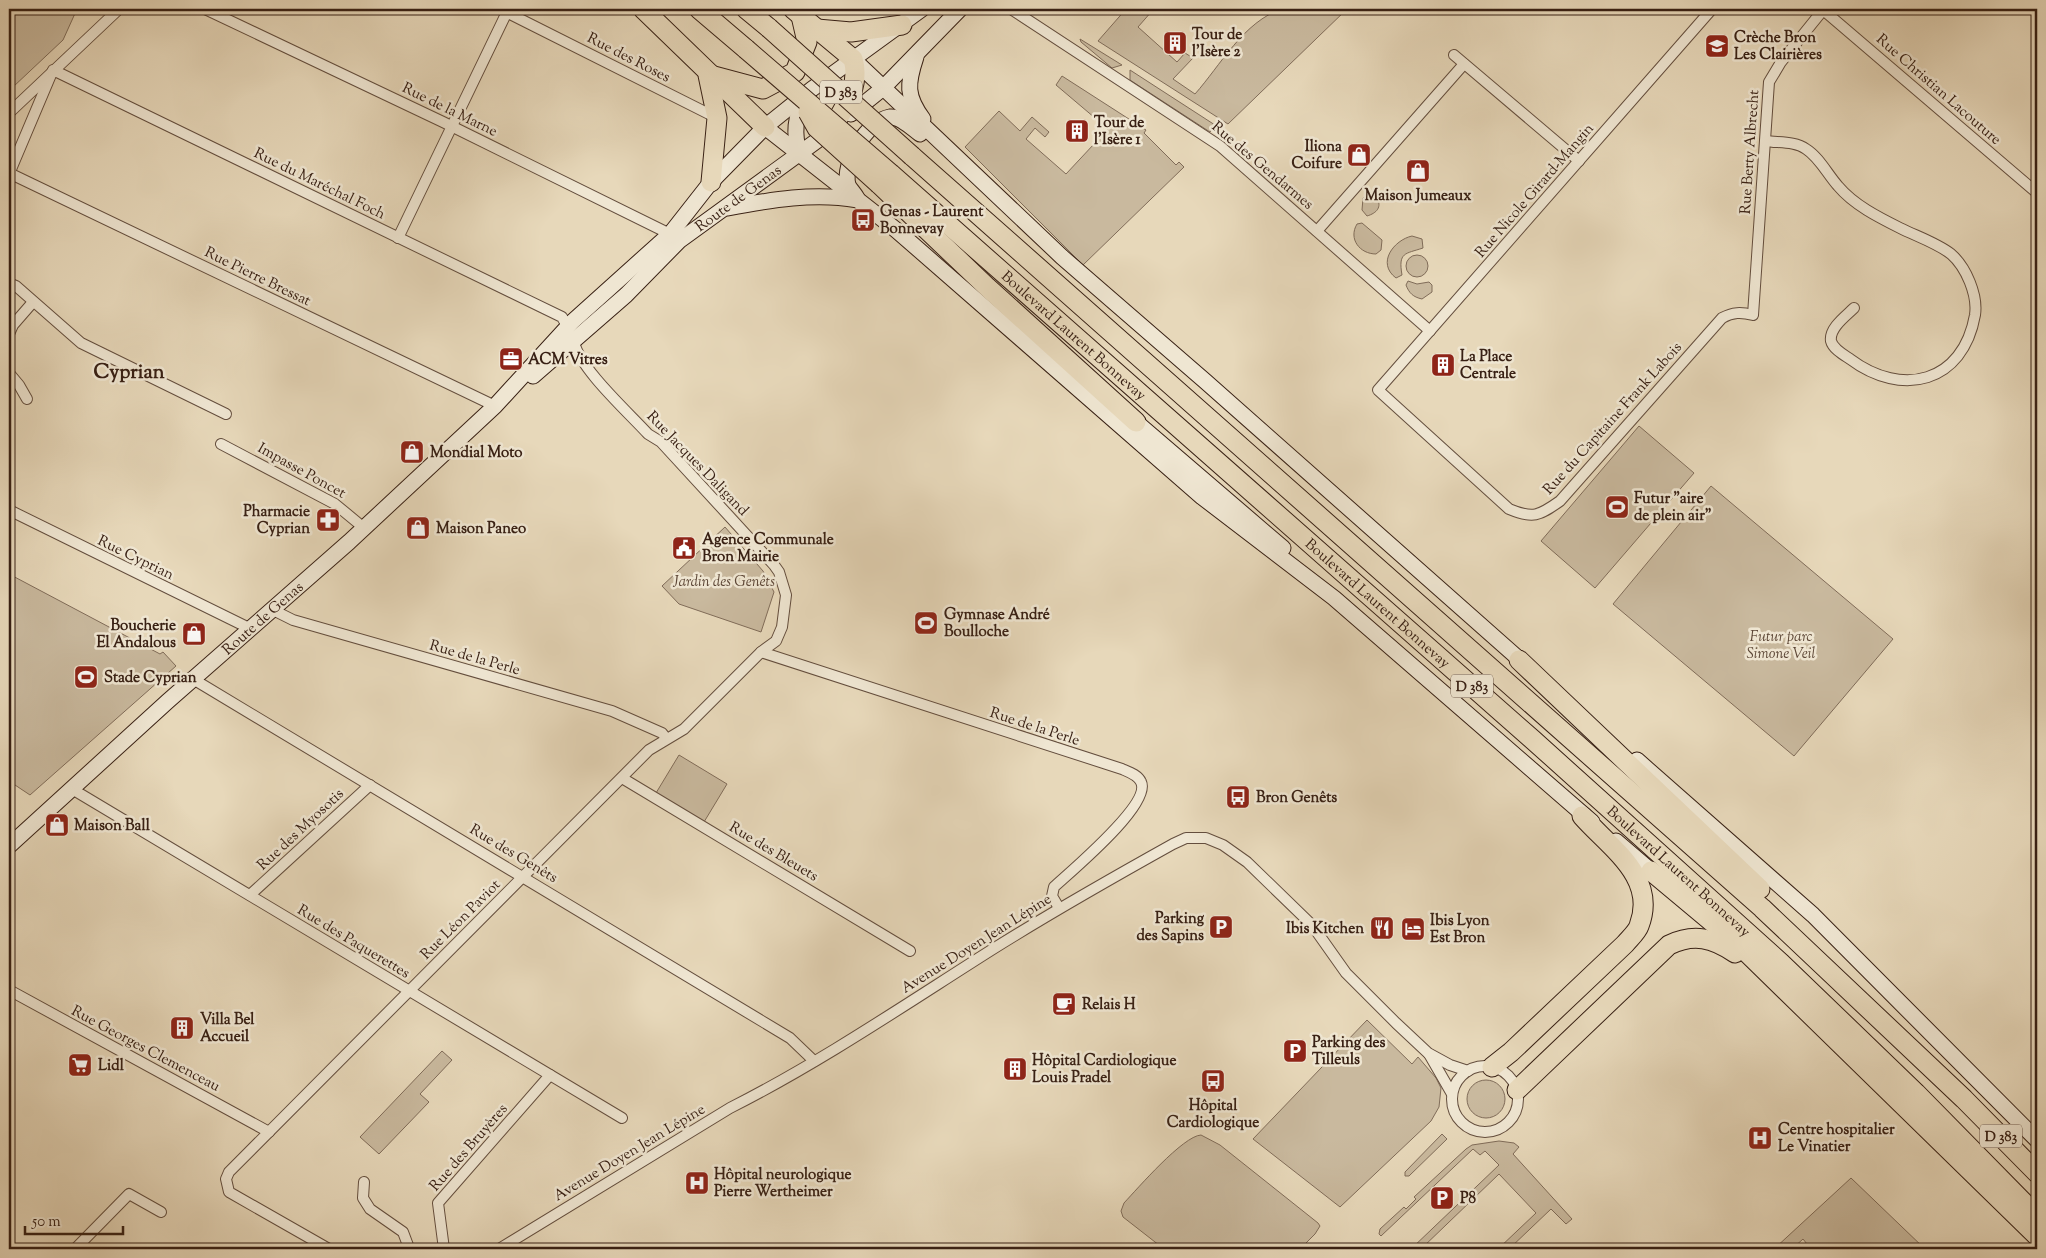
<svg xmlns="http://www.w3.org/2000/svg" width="2046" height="1258" font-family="'Sorts Mill Goudy',serif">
<rect width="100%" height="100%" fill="#e7d8ba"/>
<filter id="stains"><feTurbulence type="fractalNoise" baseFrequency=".004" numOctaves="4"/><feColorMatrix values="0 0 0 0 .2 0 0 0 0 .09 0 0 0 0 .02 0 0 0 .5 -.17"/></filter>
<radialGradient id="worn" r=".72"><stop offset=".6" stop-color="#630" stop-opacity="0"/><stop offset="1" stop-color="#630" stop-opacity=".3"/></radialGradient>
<!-- green -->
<g fill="#c9b99e" stroke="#806c59">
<path d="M9,9H77L63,40L13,87L9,85Z"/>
<path d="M1126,9H1150L1152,11L1138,27L1177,62L1185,53L1193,58L1173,79L1195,94C1220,66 1244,21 1282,9C1295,5 1331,9 1347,9L1228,124L1098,41Z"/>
<path d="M1080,39L1122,65L1112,68L1081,42Z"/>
<path d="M1130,70L1215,125L1210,132L1130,80Z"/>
<path d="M1062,76L1146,130L1144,133L1176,165L1179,162L1184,167L1083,265L965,147L999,111L1020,131L1032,117L1049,132L1045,137L1035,128L1026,139L1066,174L1108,129L1056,85Z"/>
<path d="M1369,193L1377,198C1382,207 1377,213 1367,216L1362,210L1363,198Z"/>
<path d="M1362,223L1382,240L1381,250L1376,254C1360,254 1348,239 1357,224Z"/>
<path d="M1412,236L1422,239L1423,248C1405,254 1398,252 1402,275L1396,278C1376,263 1394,240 1412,236Z"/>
<circle cx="1417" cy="266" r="11"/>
<path d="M1408,281L1417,284L1429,282L1432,285V292L1422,299C1413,297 1409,293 1406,285Z"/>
<path d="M1639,426L1694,473L1595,588L1541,541Z"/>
<path d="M1711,486L1893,639L1794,756L1613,604Z"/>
<path d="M725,527L763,571L774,592L761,632L679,604L662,586Z"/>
<path d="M9,574L160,654L163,652L176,666L30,795L9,781Z"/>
<path d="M679,755L727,784L704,822L656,793Z"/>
<path d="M1367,1020L1412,1064L1418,1057L1436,1078L1441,1088L1439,1107L1431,1121L1340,1207L1253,1139Z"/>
<path d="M442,1051L452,1060L420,1094L429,1102L379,1154L360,1137Z"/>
<circle cx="1486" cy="1099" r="19"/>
<path d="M1442,1134L1447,1139L1409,1176H1405V1172Z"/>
<path d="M1201,1135L1220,1145L1318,1223L1320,1226L1315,1234L1300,1249H1164L1123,1217L1121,1211L1124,1203C1138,1188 1183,1136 1201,1135Z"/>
<path d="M1499,1141L1514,1143L1519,1147L1513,1154L1572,1219L1566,1224L1551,1209L1509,1249H1498L1536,1213L1499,1174L1421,1249H1411L1499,1165L1485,1151L1480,1155L1473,1149L1381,1236L1379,1234L1380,1229L1404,1207L1406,1209L1416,1199L1414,1197L1466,1149L1472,1145Z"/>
<path d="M1851,1178L1925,1249H1811L1803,1239L1792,1249H1774Z"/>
</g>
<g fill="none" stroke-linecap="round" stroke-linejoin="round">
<defs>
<g id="street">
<path d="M205,9L443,122L674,236"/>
<path d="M500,9L717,118"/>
<path d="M1011,9L1220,146L1430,331"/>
<path d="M1712,9L1378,390L1509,509C1533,519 1539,516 1560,501L1722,318C1733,312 1741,312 1753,315L1769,82L1781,62L1823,10"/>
<path d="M1822,9L2037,193"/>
<path d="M1454,55L1579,161"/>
<path d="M9,113L119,9"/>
<path d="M1766,141C1778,143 1795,141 1806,149C1819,157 1828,175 1838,186C1854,205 1878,217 1900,228C1916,236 1937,243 1951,254C1966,267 1978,295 1975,315C1963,383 1902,398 1850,359C1844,355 1833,349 1831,341C1829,328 1846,316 1854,308"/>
<path d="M9,173L495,406"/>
<path d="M9,174L53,70L562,317L568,328"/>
<path d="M1317,231L1464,64"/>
<path d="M398,238L507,12"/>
<path d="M9,283L16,286L81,343L226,414"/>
<path d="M9,334L13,325L33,302"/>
<path d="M9,373L19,385L27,399"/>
<path d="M221,444L335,504L364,528"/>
<path d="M9,510L251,629"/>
<path d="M273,610L293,620L612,711L662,733L666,738"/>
<path d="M761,652L1122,769C1129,772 1138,775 1141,782C1152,804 1070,872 1054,887L1052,896L1059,908"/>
<path d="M193,679L790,1038L814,1061"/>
<path d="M622,778L910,951"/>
<path d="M72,789L622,1118"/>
<path d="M250,895L370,785"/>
<path d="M9,990L269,1132"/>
<path d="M1429,1054L1452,1094"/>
<circle cx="1485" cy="1099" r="33"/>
<path d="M364,1182L363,1198L370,1209L403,1232L409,1248L408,1249"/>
<path d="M75,1249L129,1194L161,1212"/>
<path d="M329,1249L229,1192L226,1179L229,1172L649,750L684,729L761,652L776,641L782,627L786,595L779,572L774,565L661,442L648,434C628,412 580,369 574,342"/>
<path d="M444,1249L438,1203L550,1075"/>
<path d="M499,1249L730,1108C821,1062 906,1004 993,949C1052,912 1112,878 1173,844L1186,838H1206L1223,845L1247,862L1312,925L1346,973L1396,1023L1428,1053L1450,1065L1468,1071"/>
</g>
<g id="secondary">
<path d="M916,57C907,84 906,96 923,119"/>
<path d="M853,59L1062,257L1205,381L1528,667"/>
<path d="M851,114L882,89L960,9"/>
<path d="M765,127L895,229L1202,497L1334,598L1592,822"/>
<path d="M799,154C794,133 794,117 806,99"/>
<path d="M857,198C855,194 850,189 848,185C842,163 867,121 890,117C900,116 913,129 920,134"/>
<path d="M728,208C770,200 815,192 857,200"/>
<path id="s1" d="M533,376L626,295L679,241L833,129"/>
<path d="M1136,422L1283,548"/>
<path d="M1637,760L1813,915L2037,1140"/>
<path d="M1616,841L1651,871"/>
<path id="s2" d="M9,846L168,701L349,542L495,406L572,322L671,233L711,182L765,127L812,89L922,9"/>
</g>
<g id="highway">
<path d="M643,9L765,127"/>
<path d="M699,9L746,49"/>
<path d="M746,9L769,28"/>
<path d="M793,9L853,59C861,86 844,108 831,130"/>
<path d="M817,29L851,32L902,25"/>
<path d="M708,75L717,118L711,182"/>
<path d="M710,75L763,89L795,72L807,42L801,16"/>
<path d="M912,156L1762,908L1964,1099L2037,1173"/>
<path id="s3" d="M891,174L1532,739L1781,963L1916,1093L2037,1216"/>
<path d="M879,184L987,287L1136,422"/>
<path d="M1519,660L1760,889"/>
<path d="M1651,871L1736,942L2037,1236"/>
<path d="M1492,1067L1511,1052L1625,944C1629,939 1637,932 1639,926C1658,877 1609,847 1582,816"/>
<path d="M1517,1090L1669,945C1694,933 1713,938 1735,953"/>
</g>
</defs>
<!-- street casing -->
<use href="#street" stroke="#644e3e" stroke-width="12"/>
<!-- secondary casing -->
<use href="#secondary" stroke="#382014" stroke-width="17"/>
<!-- highway casing -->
<use href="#highway" stroke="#382014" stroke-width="21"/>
<!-- street -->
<use href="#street" stroke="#efe6d2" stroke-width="10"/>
<!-- secondary -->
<use href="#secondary" stroke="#efe6d2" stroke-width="15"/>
<!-- highway -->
<use href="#highway" stroke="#e7d8ba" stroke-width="19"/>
<defs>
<g id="highway-bridge">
<path d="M769,28L912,156"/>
<path d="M746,49L891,174"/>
<path d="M808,112L817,128L879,184"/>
</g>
</defs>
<!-- highway-bridge casing -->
<use href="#highway-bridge" stroke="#382014" stroke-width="21" stroke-linecap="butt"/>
<!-- highway-bridge -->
<use href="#highway-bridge" stroke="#e7d8ba" stroke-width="19"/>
</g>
<!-- icons -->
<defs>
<symbol id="building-square" viewBox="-11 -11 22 22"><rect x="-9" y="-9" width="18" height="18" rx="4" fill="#8f2418" stroke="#efe6d2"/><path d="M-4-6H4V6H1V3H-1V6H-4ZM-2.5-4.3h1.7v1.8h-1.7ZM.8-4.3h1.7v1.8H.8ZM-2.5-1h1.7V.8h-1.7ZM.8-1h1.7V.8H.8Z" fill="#fff"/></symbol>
<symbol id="school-square" viewBox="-11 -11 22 22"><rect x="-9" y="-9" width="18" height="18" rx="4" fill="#8f2418" stroke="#efe6d2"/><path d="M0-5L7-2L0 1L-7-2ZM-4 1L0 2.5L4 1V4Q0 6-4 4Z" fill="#fff"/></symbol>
<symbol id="shop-square" viewBox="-11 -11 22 22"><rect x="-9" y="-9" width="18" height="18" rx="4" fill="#8f2418" stroke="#efe6d2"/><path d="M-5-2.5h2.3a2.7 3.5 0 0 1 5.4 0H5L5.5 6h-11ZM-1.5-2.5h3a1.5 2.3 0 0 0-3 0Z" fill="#fff"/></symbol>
<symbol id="bus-square" viewBox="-11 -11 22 22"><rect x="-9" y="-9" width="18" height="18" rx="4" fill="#8f2418" stroke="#efe6d2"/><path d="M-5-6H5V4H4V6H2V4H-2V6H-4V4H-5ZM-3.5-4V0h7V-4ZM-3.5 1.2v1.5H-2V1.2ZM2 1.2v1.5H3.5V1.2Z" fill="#fff"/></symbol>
<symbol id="office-square" viewBox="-11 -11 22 22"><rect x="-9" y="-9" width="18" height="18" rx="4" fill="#8f2418" stroke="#efe6d2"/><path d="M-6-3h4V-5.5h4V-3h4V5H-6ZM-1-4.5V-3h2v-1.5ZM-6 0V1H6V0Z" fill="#fff"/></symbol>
<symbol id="stadium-square" viewBox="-11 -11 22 22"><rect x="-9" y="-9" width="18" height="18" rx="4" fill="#8f2418" stroke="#efe6d2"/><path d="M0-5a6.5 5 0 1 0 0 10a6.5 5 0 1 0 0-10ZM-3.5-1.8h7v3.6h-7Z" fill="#fff"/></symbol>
<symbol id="pharmacy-square" viewBox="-11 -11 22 22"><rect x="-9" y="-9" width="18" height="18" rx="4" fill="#8f2418" stroke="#efe6d2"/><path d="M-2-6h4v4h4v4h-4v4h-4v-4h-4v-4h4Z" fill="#fff"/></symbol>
<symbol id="civic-square" viewBox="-11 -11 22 22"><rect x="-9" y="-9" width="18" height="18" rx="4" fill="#8f2418" stroke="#efe6d2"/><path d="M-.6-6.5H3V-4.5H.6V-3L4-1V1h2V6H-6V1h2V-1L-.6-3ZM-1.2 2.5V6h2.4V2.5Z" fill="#fff"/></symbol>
<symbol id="parking-square" viewBox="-11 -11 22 22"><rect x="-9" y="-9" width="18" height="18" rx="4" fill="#8f2418" stroke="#efe6d2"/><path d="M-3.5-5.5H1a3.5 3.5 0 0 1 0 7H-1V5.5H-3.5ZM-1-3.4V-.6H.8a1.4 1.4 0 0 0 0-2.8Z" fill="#fff"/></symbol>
<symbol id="restaurant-square" viewBox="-11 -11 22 22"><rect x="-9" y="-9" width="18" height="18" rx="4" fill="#8f2418" stroke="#efe6d2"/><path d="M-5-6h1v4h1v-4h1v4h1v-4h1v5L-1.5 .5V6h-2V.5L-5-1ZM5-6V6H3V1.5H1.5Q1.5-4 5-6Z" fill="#fff"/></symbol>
<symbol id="hotel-square" viewBox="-11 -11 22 22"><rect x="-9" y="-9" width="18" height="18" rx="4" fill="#8f2418" stroke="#efe6d2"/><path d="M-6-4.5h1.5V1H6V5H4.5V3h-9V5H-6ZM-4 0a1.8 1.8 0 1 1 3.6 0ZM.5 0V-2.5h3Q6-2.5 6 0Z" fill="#fff"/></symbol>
<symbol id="cafe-square" viewBox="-11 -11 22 22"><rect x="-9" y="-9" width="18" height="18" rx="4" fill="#8f2418" stroke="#efe6d2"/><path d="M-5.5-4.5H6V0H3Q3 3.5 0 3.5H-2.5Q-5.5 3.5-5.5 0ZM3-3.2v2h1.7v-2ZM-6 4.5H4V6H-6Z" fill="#fff"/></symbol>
<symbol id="supermarket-square" viewBox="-11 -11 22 22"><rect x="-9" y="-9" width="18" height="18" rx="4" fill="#8f2418" stroke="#efe6d2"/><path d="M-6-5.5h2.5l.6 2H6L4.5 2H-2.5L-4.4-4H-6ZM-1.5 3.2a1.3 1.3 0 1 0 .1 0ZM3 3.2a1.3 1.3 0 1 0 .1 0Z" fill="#fff"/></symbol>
<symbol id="hospital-square" viewBox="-11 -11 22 22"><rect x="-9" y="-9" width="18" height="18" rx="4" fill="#8f2418" stroke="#efe6d2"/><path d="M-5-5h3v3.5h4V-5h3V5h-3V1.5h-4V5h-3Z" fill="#fff"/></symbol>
</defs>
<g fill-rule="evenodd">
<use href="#building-square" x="1161" y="29" width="28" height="28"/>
<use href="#school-square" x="1703" y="32" width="28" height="28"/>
<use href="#building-square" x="1063" y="117" width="28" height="28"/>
<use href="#shop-square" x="1345" y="141" width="28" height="28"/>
<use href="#shop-square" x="1404" y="157" width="28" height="28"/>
<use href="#bus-square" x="849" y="206" width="28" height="28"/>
<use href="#office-square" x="497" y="345" width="28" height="28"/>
<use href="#building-square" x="1429" y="351" width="28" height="28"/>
<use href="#shop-square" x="398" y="438" width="28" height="28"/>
<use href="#stadium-square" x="1603" y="493" width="28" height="28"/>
<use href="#pharmacy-square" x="314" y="506" width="28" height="28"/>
<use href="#shop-square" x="404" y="514" width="28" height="28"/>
<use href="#civic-square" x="670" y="534" width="28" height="28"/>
<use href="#stadium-square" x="912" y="609" width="28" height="28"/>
<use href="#shop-square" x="180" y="620" width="28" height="28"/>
<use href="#stadium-square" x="72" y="663" width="28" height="28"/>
<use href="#bus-square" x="1224" y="783" width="28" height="28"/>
<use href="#shop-square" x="43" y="811" width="28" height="28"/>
<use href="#parking-square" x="1207" y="913" width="28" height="28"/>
<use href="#restaurant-square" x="1368" y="914" width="28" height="28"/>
<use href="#hotel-square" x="1399" y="915" width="28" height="28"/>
<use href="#cafe-square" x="1050" y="990" width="28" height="28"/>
<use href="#building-square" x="168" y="1014" width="28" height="28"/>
<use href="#parking-square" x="1281" y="1037" width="28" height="28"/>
<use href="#supermarket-square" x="66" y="1051" width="28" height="28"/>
<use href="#building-square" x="1001" y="1055" width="28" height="28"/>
<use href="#bus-square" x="1199" y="1067" width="28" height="28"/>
<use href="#hospital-square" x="1746" y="1124" width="28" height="28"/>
<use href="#hospital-square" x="683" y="1169" width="28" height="28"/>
<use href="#parking-square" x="1428" y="1184" width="28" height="28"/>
</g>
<g text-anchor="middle" stroke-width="5" stroke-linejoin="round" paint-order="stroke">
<!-- shield labels -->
<g fill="#efe6d2" stroke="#6f5b4d" stroke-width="1">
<rect x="820" y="80.5" width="42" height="23" rx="4"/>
<rect x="1451" y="674.5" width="42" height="23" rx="4"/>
<rect x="1980" y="1124.5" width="42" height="23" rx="4"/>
</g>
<g font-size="14" font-weight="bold" fill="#382014">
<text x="841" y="97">D 383</text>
<text x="1472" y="691">D 383</text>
<text x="2001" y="1141">D 383</text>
</g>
<!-- poi labels -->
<g font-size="15" font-weight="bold" fill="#382014" stroke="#efe6d2" text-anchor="start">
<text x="1192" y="39">Tour de<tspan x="1192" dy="17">l'Isère 2</tspan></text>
<text x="1734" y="42">Crèche Bron<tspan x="1734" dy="17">Les Clairières</tspan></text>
<text x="1094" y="127">Tour de<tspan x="1094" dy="17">l'Isère 1</tspan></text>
<text x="1342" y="151" text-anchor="end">Iliona<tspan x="1342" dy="17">Coifure</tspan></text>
<text x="1418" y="200" text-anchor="middle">Maison Jumeaux</text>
<text x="880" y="216">Genas - Laurent<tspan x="880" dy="17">Bonnevay</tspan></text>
<text x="1460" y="361">La Place<tspan x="1460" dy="17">Centrale</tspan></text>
<text x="528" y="364">ACM Vitres</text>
<text x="430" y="457">Mondial Moto</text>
<text x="1634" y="503">Futur "aire<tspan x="1634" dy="17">de plein air"</tspan></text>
<text x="310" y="516" text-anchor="end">Pharmacie<tspan x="310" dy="17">Cyprian</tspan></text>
<text x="436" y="533">Maison Paneo</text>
<text x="702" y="544">Agence Communale<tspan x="702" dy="17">Bron Mairie</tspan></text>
<text x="944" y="619">Gymnase André<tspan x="944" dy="17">Boulloche</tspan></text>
<text x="176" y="630" text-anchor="end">Boucherie<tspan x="176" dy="17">El Andalous</tspan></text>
<text x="104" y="682">Stade Cyprian</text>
<text x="1256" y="802">Bron Genêts</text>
<text x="74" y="830">Maison Ball</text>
<text x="1204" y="923" text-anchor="end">Parking<tspan x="1204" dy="17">des Sapins</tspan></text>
<text x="1430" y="925">Ibis Lyon<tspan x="1430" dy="17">Est Bron</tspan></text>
<text x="1364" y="933" text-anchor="end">Ibis Kitchen</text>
<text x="1082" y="1009">Relais H</text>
<text x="200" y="1024">Villa Bel<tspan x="200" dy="17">Accueil</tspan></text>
<text x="1312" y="1047">Parking des<tspan x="1312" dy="17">Tilleuls</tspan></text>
<text x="1032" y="1065">Hôpital Cardiologique<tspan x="1032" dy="17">Louis Pradel</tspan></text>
<text x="98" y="1070">Lidl</text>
<text x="1213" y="1110" text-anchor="middle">Hôpital<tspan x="1213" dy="17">Cardiologique</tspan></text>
<text x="1778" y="1134">Centre hospitalier<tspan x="1778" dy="17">Le Vinatier</tspan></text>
<text x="714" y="1179">Hôpital neurologique<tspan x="714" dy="17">Pierre Wertheimer</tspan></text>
<text x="1460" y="1203">P8</text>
</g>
<!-- street labels -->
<g font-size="15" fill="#382014" stroke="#efe6d2">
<text transform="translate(629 57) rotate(27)" y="5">Rue des Roses</text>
<text transform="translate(1939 89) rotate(41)" y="5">Rue Christian Lacouture</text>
<text transform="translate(450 109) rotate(26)" y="5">Rue de la Marne</text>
<text transform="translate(1749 152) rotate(-86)" y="5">Rue Berty Albrecht</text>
<text transform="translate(1263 165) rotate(40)" y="5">Rue des Gendarmes</text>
<text transform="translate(320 183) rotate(26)" y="5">Rue du Maréchal Foch</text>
<text transform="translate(1534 190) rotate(-49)" y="5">Rue Nicole Girard-Mangin</text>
<text dy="5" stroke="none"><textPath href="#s1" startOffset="272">Route de Genas</textPath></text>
<text transform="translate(258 276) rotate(26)" y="5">Rue Pierre Bressat</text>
<text dy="5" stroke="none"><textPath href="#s3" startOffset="244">Boulevard Laurent Bonnevay</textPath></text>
<text transform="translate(1612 418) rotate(-48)" y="5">Rue du Capitaine Frank Labois</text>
<text transform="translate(698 463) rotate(46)" y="5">Rue Jacques Daligand</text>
<text transform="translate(302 470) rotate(29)" y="5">Impasse Poncet</text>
<text transform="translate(136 557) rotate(26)" y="5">Rue Cyprian</text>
<text dy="5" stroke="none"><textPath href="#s3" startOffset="649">Boulevard Laurent Bonnevay</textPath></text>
<text dy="5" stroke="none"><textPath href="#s2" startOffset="341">Route de Genas</textPath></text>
<text transform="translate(475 657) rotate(16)" y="5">Rue de la Perle</text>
<text transform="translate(1035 726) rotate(18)" y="5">Rue de la Perle</text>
<text transform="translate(300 829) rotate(-43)" y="5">Rue des Myosotis</text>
<text transform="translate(774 851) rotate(31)" y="5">Rue des Bleuets</text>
<text transform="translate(514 853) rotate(31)" y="5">Rue des Genêts</text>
<text dy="5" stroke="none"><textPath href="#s3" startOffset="1052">Boulevard Laurent Bonnevay</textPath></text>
<text transform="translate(460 919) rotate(-45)" y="5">Rue Léon Paviot</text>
<text transform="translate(354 941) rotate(31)" y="5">Rue des Paquerettes</text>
<text transform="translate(976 943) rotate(-32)" y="5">Avenue Doyen Jean Lépine</text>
<text transform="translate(146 1048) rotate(28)" y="5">Rue Georges Clemenceau</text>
<text transform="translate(468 1147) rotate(-49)" y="5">Rue des Bruyères</text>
<text transform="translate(629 1152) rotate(-31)" y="5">Avenue Doyen Jean Lépine</text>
</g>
<!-- park labels -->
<g font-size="15" font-style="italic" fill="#5c4636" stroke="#efe6d2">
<text x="724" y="586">Jardin des Genêts</text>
<text x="1781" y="641">Futur parc<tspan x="1781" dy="17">Simone Veil</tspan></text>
</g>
<!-- district labels -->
<g font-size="20" font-weight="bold" fill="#382014" stroke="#efe6d2">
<text x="129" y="378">Cyprian</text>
</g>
</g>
<!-- margin -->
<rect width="2046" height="1258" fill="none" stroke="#e7d8ba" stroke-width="30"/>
<rect x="10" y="10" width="2026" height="1238" fill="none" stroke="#382014" stroke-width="2.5"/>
<rect x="15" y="15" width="2016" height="1228" fill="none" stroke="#382014"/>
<!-- scale -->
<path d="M25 1226v8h98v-8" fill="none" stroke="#382014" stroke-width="2.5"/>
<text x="32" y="1226" font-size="15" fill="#382014" stroke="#efe6d2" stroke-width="4" paint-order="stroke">50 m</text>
<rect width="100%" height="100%" filter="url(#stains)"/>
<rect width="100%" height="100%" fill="url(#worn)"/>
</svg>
